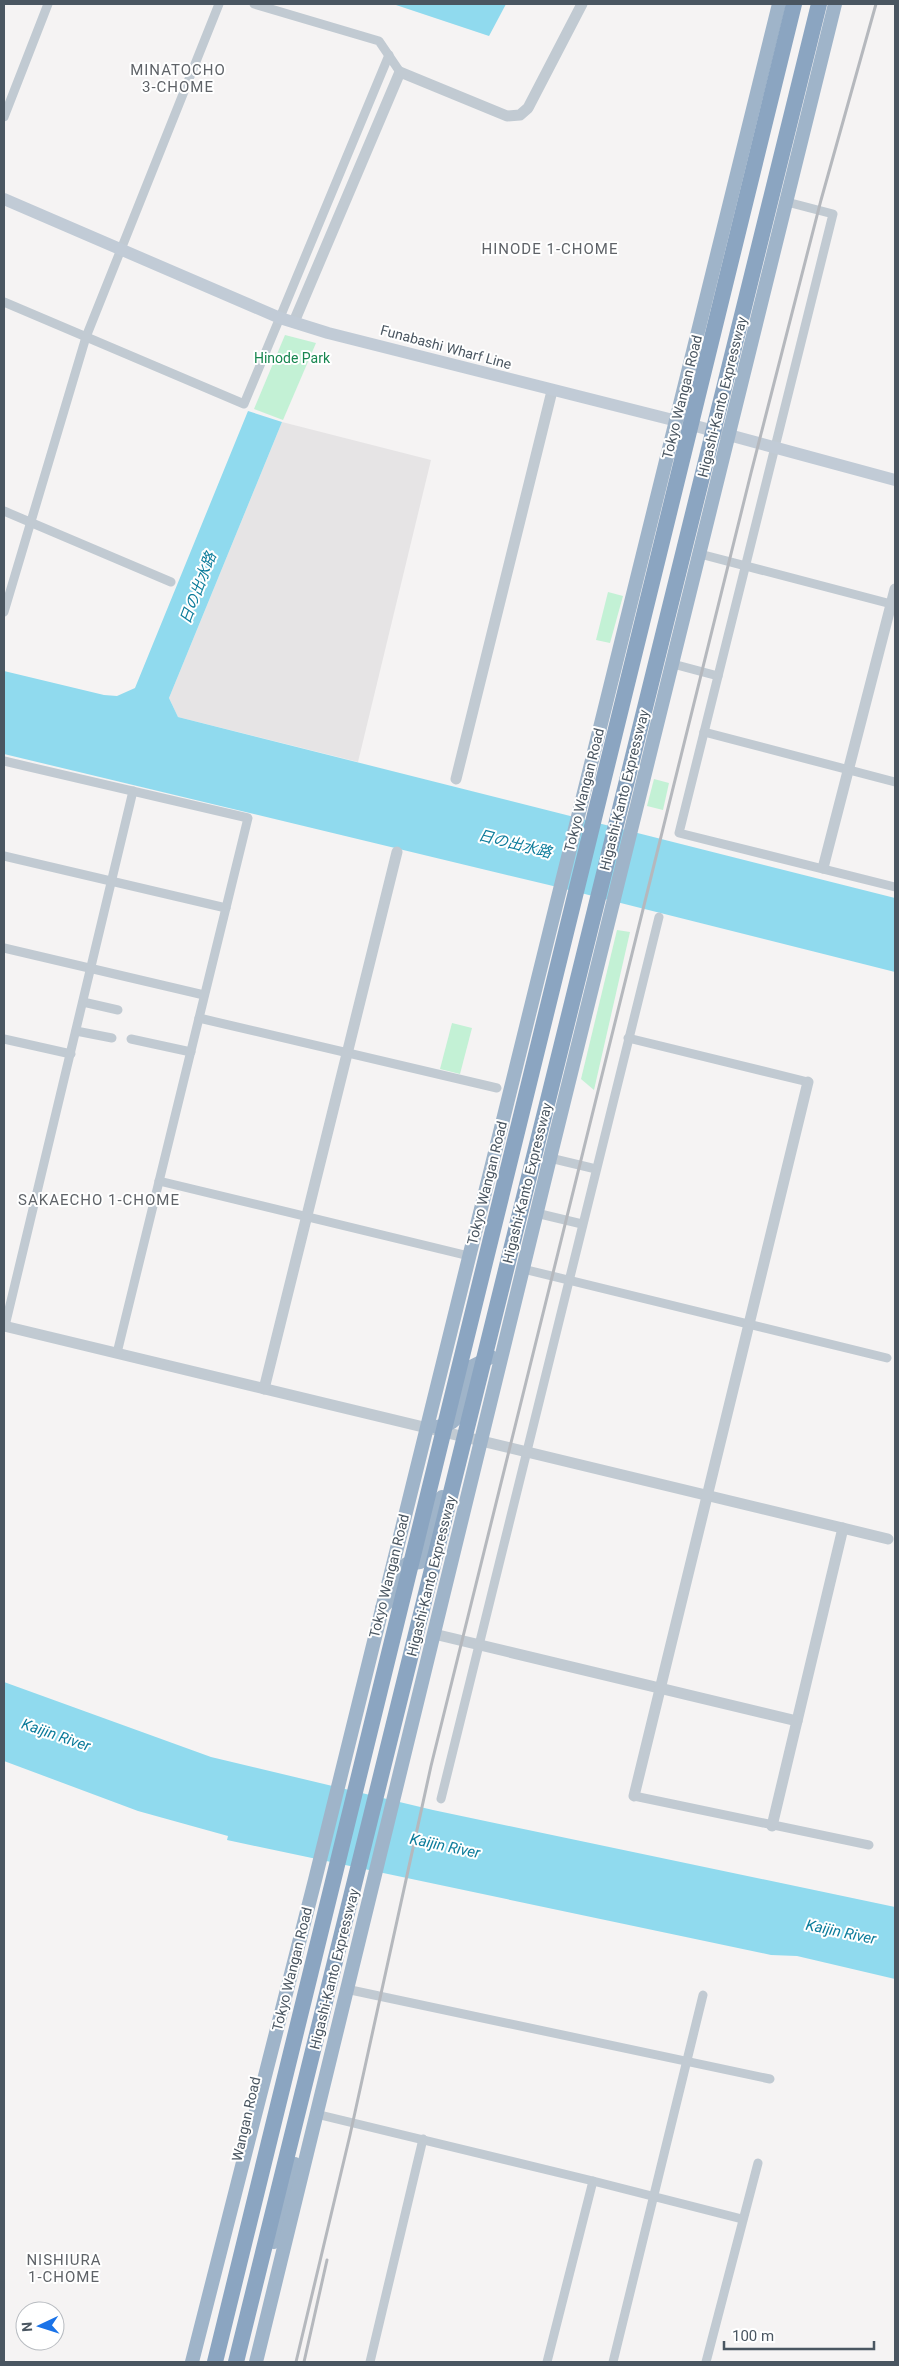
<svg xmlns="http://www.w3.org/2000/svg" width="899" height="2366" font-family="Roboto,'Noto Sans JP',sans-serif">
<rect width="100%" height="100%" fill="#f5f3f3"/>
<!-- education -->
<path fill="#e6e4e5" d="M282,422L431,460L358,762L178,717L169,698Z"/>
<!-- green -->
<g fill="#c3f1d5">
<path d="M285,335L316,343L283,420L254,409Z"/>
<path d="M608,592L623,596L610,643L596,640Z"/>
<path d="M654,779L669,783L663,810L647,806Z"/>
<path d="M617,930L630,932L594,1090L581,1079Z"/>
<path d="M452,1023L472,1028L460,1074L440,1069Z"/>
</g>
<!-- water -->
<g fill="#90daee">
<path d="M393,4H506L489,36Z"/>
<path d="M248,411L282,422L169,698L178,717L895,898V972L549,885L4,754V671L104,695L117,696L135,688Z"/>
<path d="M4,1682L211,1757L433,1810L895,1907V1979L797,1956L771,1955L227,1840L228,1836L138,1811L4,1761Z"/>
</g>
<g fill="none" stroke-linecap="round" stroke-linejoin="round">
<!-- minor -->
<g stroke="#c1cad2" stroke-width="9">
<path d="M254,4L379,41L400,72"/>
<path d="M4,117L48,4"/>
<path d="M787,202L833,214L679,833L895,887"/>
<path d="M4,302L244,404L389,55"/>
<path d="M4,511L171,582"/>
<path d="M700,554L895,605"/>
<path d="M4,612L86,337L219,4"/>
<path d="M673,664L718,676"/>
<path d="M704,732L895,782"/>
<path d="M4,761L248,818L117,1353"/>
<path d="M4,856L226,908"/>
<path d="M4,948L204,995"/>
<path d="M83,1002L118,1010"/>
<path d="M199,1018L497,1088"/>
<path d="M76,1031L112,1038"/>
<path d="M628,1038L808,1082"/>
<path d="M4,1039L71,1054"/>
<path d="M131,1039L191,1052"/>
<path d="M550,1158L596,1169"/>
<path d="M159,1181L469,1256"/>
<path d="M536,1213L582,1224"/>
<path d="M523,1269L887,1358"/>
<path d="M5,1326L133,791"/>
<path d="M634,1796L869,1845"/>
<path d="M441,1799L659,917"/>
<path d="M346,1989L770,2079"/>
<path d="M316,2114L593,2181L742,2219"/>
<path d="M370,2362L423,2139"/>
<path d="M547,2362L593,2181"/>
<path d="M613,2362L703,1995"/>
<path d="M706,2362L758,2163"/>
</g>
<!-- tertiary -->
<g stroke="#c1cad2" stroke-width="11">
<path d="M294,322L400,72L507,116L520,115L528,108L582,4"/>
<path d="M456,779L552,391"/>
<path d="M823,868L895,589"/>
<path d="M4,1326L888,1539"/>
<path d="M264,1389L397,852"/>
<path d="M434,1634L797,1721"/>
<path d="M634,1796L808,1082"/>
<path d="M772,1826L843,1528"/>
</g>
<!-- secondary -->
<path stroke="#c1cbd6" stroke-width="12" d="M4,199L280,318L328,333L677,421L895,480"/>
<!-- trunk -->
<g stroke="#9fb4c9" stroke-width="14">
<path d="M437,1427C446,1425 453,1424 458,1415L469,1368L491,1357"/>
<path d="M382,1608L394,1595L407,1564L420,1562L426,1557L442,1497"/>
<path d="M274,2242L295,2164"/>
<path d="M192,2362L315,1880L779,4"/>
<path d="M256,2362L550,1158L835,4"/>
</g>
<!-- motorway -->
<g stroke="#8ba5c1" stroke-width="16">
<path d="M215,2362L794,4"/>
<path d="M236,2362L819,4"/>
</g>
<!-- rail -->
<g stroke="#b5b8bd" stroke-width="3">
<path d="M296,2362L350,2135L431,1766L751,473L821,200L876,4"/>
<path d="M304,2362L327,2260"/>
</g>
</g>
<g text-anchor="middle" stroke-width="4" stroke-linejoin="round" paint-order="stroke">
<!-- street labels -->
<g font-size="14" fill="#4a5661" stroke="#fff">
<text transform="translate(446 347) rotate(15)" y="5">Funabashi Wharf Line</text>
<text transform="translate(682 397) rotate(-76)" y="5">Tokyo Wangan Road</text>
<text transform="translate(722 397) rotate(-76)" y="5">Higashi-Kanto Expressway</text>
<text transform="translate(584 790) rotate(-76)" y="5">Tokyo Wangan Road</text>
<text transform="translate(624 790) rotate(-76)" y="5">Higashi-Kanto Expressway</text>
<text transform="translate(487 1183) rotate(-76)" y="5">Tokyo Wangan Road</text>
<text transform="translate(527 1183) rotate(-76)" y="5">Higashi-Kanto Expressway</text>
<text transform="translate(389 1576) rotate(-76)" y="5">Tokyo Wangan Road</text>
<text transform="translate(431 1576) rotate(-76)" y="5">Higashi-Kanto Expressway</text>
<text transform="translate(292 1969) rotate(-76)" y="5">Tokyo Wangan Road</text>
<text transform="translate(334 1969) rotate(-76)" y="5">Higashi-Kanto Expressway</text>
<text transform="translate(246 2119) rotate(-77)" y="5">Wangan Road</text>
</g>
<!-- park labels -->
<g font-size="14" fill="#17864f" stroke="#fff">
<text x="292" y="363">Hinode Park</text>
</g>
<!-- neighbourhood labels -->
<g font-size="15" letter-spacing="1" fill="#5f6368" stroke="#fff">
<text x="178" y="75">MINATOCHO<tspan x="178" dy="17">3-CHOME</tspan></text>
<text x="550" y="254">HINODE 1-CHOME</text>
<text x="99" y="1205">SAKAECHO 1-CHOME</text>
<text x="64" y="2265">NISHIURA<tspan x="64" dy="17">1-CHOME</tspan></text>
</g>
<!-- water labels -->
<g font-size="15" font-style="italic" fill="#0c7c9b" stroke="#fff">
<text transform="translate(198 588) rotate(-69)" y="5">日の出水路</text>
<text transform="translate(515 844) rotate(14)" y="5">日の出水路</text>
<text transform="translate(56 1735) rotate(19)" y="5">Kaijin River</text>
<text transform="translate(445 1846) rotate(12)" y="5">Kaijin River</text>
<text transform="translate(841 1932) rotate(12)" y="5">Kaijin River</text>
</g>
</g>
<!-- border -->
<rect width="899" height="2366" fill="none" stroke="#4a5661" stroke-width="10"/>
<!-- north arrow -->
<g transform="translate(40 2326) rotate(266)"><circle r="24" fill="#ffffff" stroke="#b7bbc0"/>
<path d="M0-4L9 19L0 12L-9 19Z" fill="#1a73e8"/>
<text y="-8" font-size="14" font-weight="bold" text-anchor="middle" fill="#4a5661">N</text>
</g>
<!-- scale -->
<path d="M724 2341v8h150v-8" fill="none" stroke="#4a5661" stroke-width="2.5"/>
<text x="732" y="2341" font-size="15" fill="#4a5661" stroke="#ffffff" stroke-width="4" paint-order="stroke">100 m</text>
</svg>
